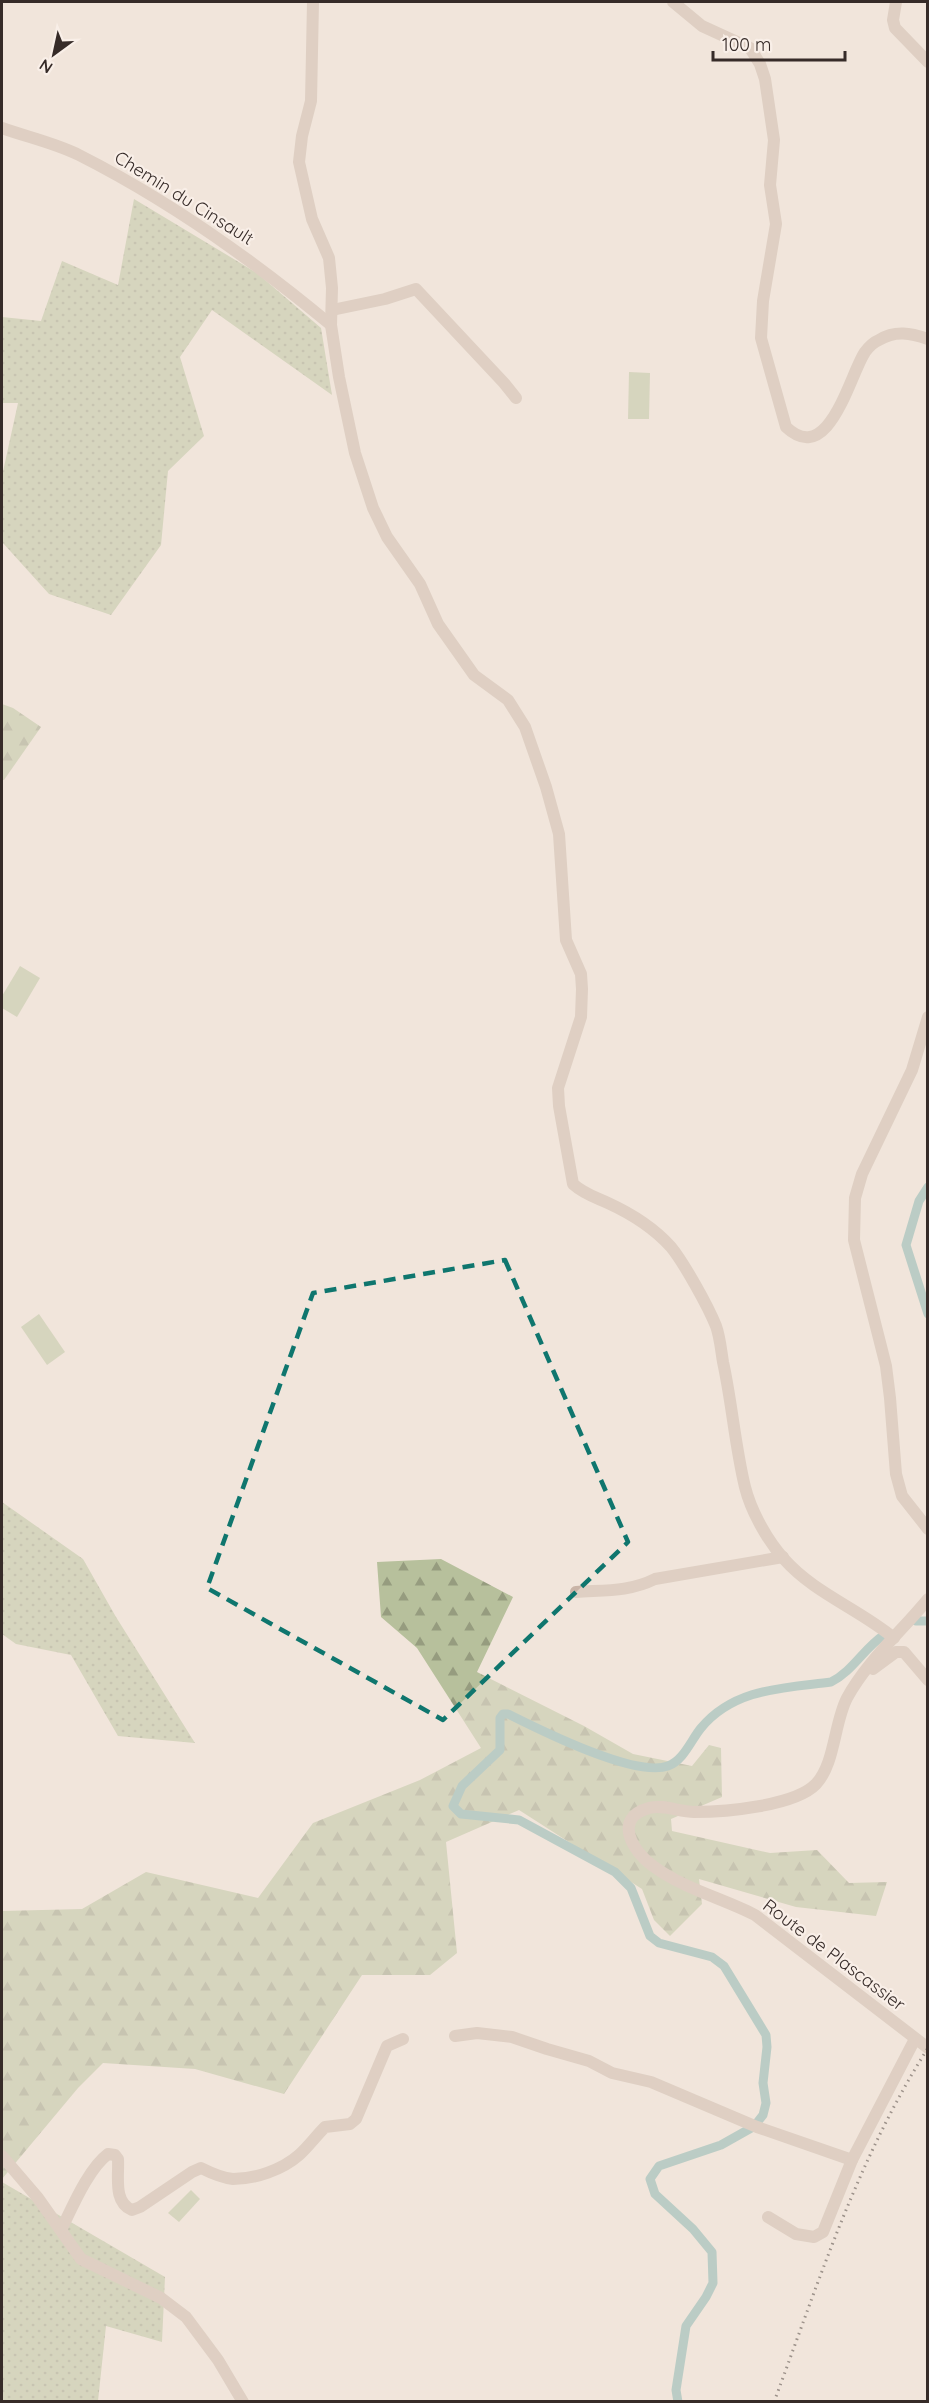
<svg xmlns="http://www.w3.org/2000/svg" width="929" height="2403" font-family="Quicksand,sans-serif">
<defs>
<pattern id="grass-dots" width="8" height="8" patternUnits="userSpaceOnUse" patternTransform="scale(1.5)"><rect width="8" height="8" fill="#b7c09c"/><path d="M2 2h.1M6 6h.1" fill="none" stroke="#969c7f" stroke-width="1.8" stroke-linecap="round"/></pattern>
<pattern id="forest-firs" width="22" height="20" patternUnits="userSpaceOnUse" patternTransform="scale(1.5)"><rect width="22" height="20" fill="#b7c09c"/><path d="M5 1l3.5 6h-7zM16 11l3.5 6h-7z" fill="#969c7f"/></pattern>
</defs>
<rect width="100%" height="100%" fill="#f1e5db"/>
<!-- grass -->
<g fill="url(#grass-dots)">
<path d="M134,199L257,273L321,328L332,395L212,310L180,357L204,436L168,471L161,545L111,615L49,594L2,542V476L18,403H2V317L41,321L62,261L118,285Z"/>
<path d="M2,1502L83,1559L116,1617L195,1743L118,1736L71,1655L16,1644L2,1634Z"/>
<path d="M2,2182L165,2277L162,2342L106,2326L98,2401L2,2402Z"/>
</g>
<!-- forest -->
<g fill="url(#forest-firs)">
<path d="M2,704L13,708L41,727L4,780H2Z"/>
<path d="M441,1559L513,1597L477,1672L584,1726L633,1754L692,1766L709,1745L721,1748L722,1797L671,1819L672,1831L770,1853L817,1850L849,1883L887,1882L876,1916L796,1907L699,1879L702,1904L670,1936L654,1920L642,1889L519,1810L446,1842L457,1953L430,1975H362L284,2094L195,2069L103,2063L78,2088L2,2179V1911L82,1909L146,1872L258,1898L313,1823L420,1780L481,1748L417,1648L381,1617L377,1562Z"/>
</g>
<!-- pitch -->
<g fill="#b7c09c">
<path d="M629,372L650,373L649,419H628Z"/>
<path d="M20,966L40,978L17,1017L2,1008V996Z"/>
<path d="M39,1314L65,1352L47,1365L21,1327Z"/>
<path d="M191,2190L200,2199L179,2222L168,2213Z"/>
</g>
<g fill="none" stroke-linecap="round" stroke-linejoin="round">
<!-- canal -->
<g stroke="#7baeab" stroke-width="9">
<path d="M928,1187L919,1201L906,1245L928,1314"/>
<path d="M916,1621H928"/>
<path d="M756,2124L763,2115L766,2103L763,2083L767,2047L766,2035L724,1966L712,1957L659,1943L650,1936L631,1888L615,1872L519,1820L461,1814L453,1806L462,1786L500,1750V1718L503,1714H508C540,1730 635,1778 668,1766C684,1760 691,1740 701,1728C734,1688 784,1688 831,1682C853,1671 864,1648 884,1635"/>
<path d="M678,2402L676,2390L686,2326L706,2297L713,2283L712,2252L693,2229L655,2194L650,2179L659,2166L721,2145L753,2127"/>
</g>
<!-- minor -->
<g stroke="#c9b4a7" stroke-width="12">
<path d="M313,2L311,101L302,136L299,162L312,219L329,258L332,288L331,325L339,377L355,453L373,508L387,537L420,584L438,624L474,675L508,700L525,727L546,787L559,834L566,940L581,974L582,989L581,1017L558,1088L559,1106L573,1184C584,1194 595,1197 608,1203C632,1214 654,1228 671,1247C684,1263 708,1306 716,1326C720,1337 721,1350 723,1362C732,1403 735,1446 745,1487C751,1511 767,1540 784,1559C814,1593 859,1609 894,1638"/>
<path d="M673,2L702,26L750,48L760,64L765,79L774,140L770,185L776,224L763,301L761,338L786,427C829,468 850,374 865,352C868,348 874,342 879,340C895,330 911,333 928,339"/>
<path d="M896,2L893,20L895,28L928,62"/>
<path d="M2,128C27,137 55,143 79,155C170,201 253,260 331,325"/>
<path d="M332,310L385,299L416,289L504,383L516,398"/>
<path d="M928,1017L912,1070L862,1174L855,1198L854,1240L886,1366L890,1398L896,1474L902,1496L928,1529"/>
<path d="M576,1592C604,1590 629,1592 655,1579L783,1557"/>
<path d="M928,1599C901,1632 867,1661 847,1698C834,1723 835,1764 816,1784C795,1806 725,1812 694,1812C679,1812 663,1804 649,1808C612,1818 633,1852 653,1866C684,1889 722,1898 755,1915L928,2048"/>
<path d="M873,1669L896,1652H904L928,1680"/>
<path d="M455,2036L477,2033L512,2037L547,2049L589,2061L612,2073L651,2082L757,2127L852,2160"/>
<path d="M2,2156L38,2198L81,2259L161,2298L186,2317L218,2360L243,2402"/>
<path d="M768,2217L796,2234L814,2237L823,2232L852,2160L915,2039"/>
<path d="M61,2230C72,2208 88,2169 108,2154L115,2155L118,2159C119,2177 113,2202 132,2210L140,2207L192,2172L201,2168C211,2173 222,2178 233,2179C255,2179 282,2170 299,2155C308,2147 316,2136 325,2127L350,2124L356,2119L387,2046L403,2039"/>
</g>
<!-- rail -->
<path stroke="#362b28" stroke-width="3" stroke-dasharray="1.5 4.5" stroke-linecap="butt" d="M774,2402C819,2281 858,2158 928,2048"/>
</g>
<!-- marked area -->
<path d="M0 0H929V2403H0ZM505,1260L628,1542L443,1720L207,1588L313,1293Z" fill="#f1e5db" fill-opacity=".55" fill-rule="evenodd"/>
<path fill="none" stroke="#0f766e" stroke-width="4.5" stroke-dasharray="12 8" stroke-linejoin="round" d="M505,1260L628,1542L443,1720L207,1588L313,1293Z"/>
<g text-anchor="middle" stroke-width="4.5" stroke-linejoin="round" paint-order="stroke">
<!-- street labels -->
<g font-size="18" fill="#362b28" stroke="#f9efe8">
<text transform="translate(184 198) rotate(32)" y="6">Chemin du Cinsault</text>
<text transform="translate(834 1955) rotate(37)" y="6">Route de Plascassier</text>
</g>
</g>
<!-- border -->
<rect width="929" height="2403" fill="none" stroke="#362b28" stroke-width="6"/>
<!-- north arrow -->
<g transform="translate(54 54) rotate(213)" stroke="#f9efe8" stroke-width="4.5" paint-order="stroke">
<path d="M0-4.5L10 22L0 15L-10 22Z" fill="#362b28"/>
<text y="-9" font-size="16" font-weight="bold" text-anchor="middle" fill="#362b28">N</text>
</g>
<!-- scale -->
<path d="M713 51v9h132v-9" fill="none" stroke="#362b28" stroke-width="3"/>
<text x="722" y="51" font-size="18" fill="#362b28" stroke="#f9efe8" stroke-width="4.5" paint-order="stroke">100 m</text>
</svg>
